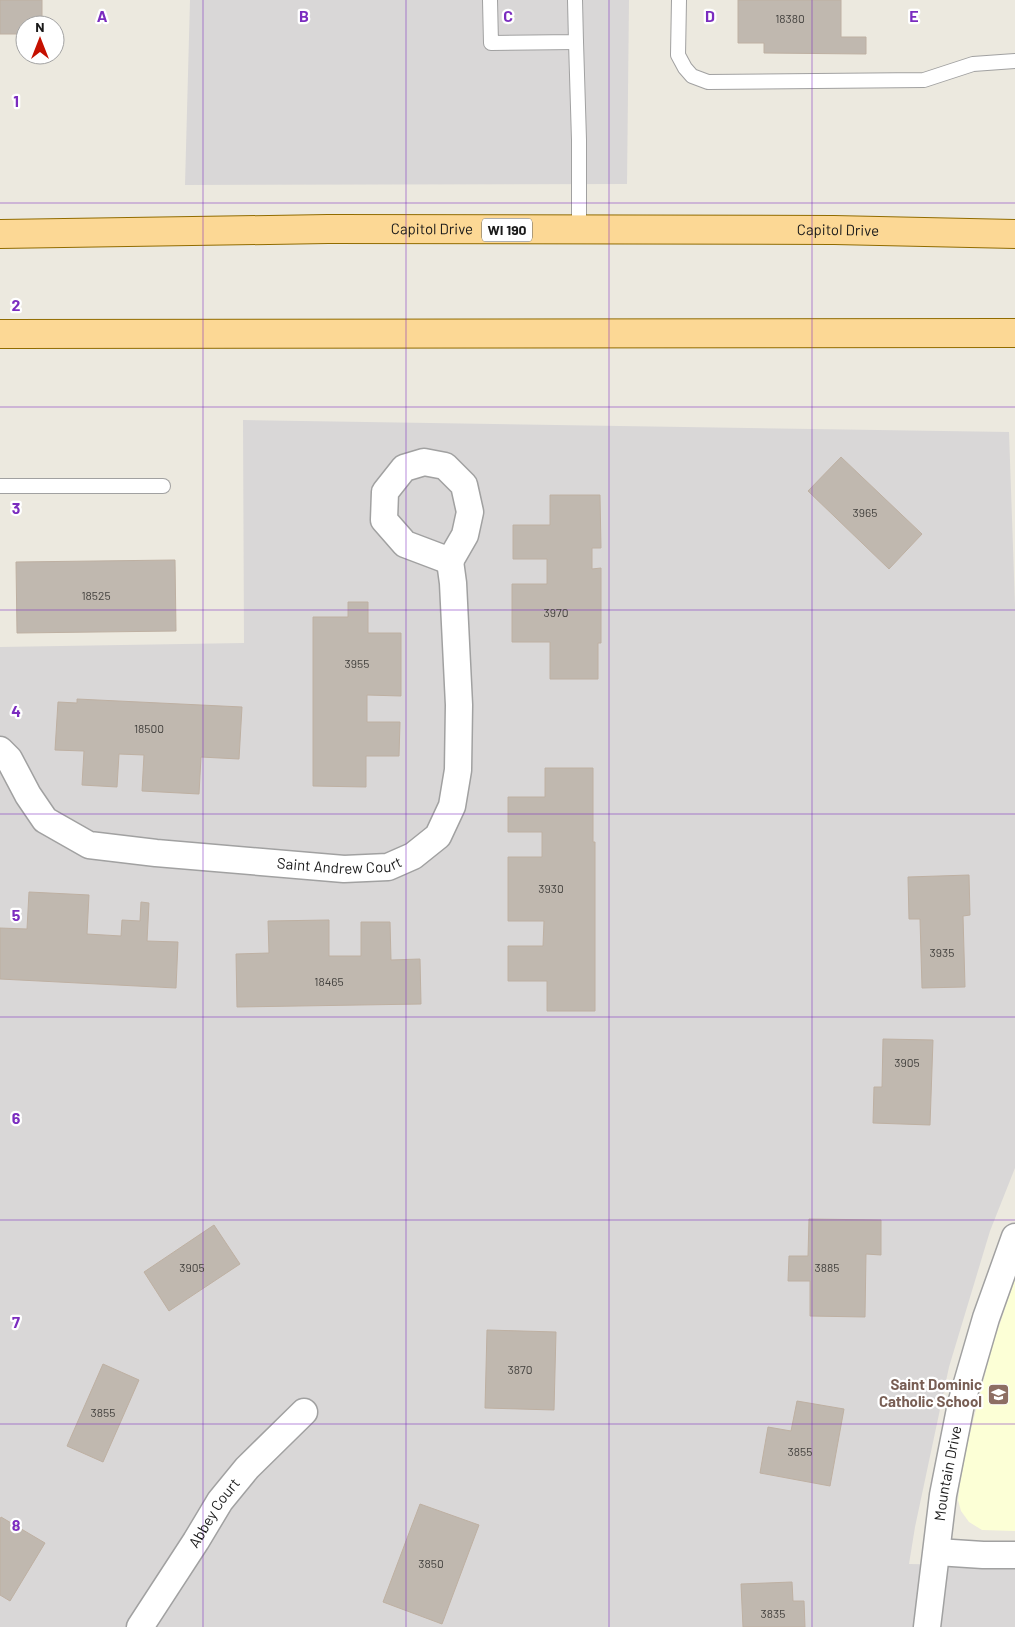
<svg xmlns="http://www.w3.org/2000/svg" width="1015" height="1627" font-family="Barlow,sans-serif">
<rect width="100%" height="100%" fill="#ece9df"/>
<!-- residential -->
<g fill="#d9d7d7">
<path d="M190,0H629L627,184L185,185Z"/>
<path d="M243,420L1009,432L1015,605V1168L990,1231L949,1367L915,1527L909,1564L1015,1566V1627H0V647L244,643Z"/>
</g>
<!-- education -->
<path fill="#fcffd6" d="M1015,1279V1531L982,1530L969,1522L961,1511L958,1500L960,1483L968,1441L992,1347Z"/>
<!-- building -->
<g fill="#c0b8af" stroke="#beb0a2">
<path d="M0,0H42V25H25V34H0Z"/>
<path d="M738,0H841V37H866V54L764,53V43H738Z"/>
<path d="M841,457L922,534L889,569L808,491Z"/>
<path d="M550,495H600L601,548H592V569L601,568V643H598V679H550V642H512V584H547V559H513V525H550Z"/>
<path d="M175,560L176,631L17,633L16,562Z"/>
<path d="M348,602H368V633H401V696L367,695V722H400L399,756H366V787L313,786V617H348Z"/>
<path d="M77,699L242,707L239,759L201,757L199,794L142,791L144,755L119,754L117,787L82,785L84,751L55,750L58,702L77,703Z"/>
<path d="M545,768H593V842H595V1011H547V981H508V946H543L544,921H508V857H542V832H508V797H545Z"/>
<path d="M969,875L970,915L963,916L965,987L922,988L920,919H909L908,877Z"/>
<path d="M29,892L89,895L87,934L121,936L122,920L140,921L141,902L149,903L147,941L178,942L176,988L0,979V928L27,929Z"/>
<path d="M329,920V956H361V922H390L391,960L420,959L421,1004L237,1007L236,954L269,953L268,921Z"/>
<path d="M883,1039L933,1040L930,1125L873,1123L874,1087H882Z"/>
<path d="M809,1219L881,1220V1255L866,1254L865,1317L810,1316V1281H788L789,1256H808Z"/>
<path d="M214,1225L240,1264L169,1311L144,1272Z"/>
<path d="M487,1330L556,1332L554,1410L485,1408Z"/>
<path d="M103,1364L139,1380L103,1462L67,1446Z"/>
<path d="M797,1401L844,1409L830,1486L760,1473L768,1427L791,1431Z"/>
<path d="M420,1504L479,1525L442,1624L383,1602Z"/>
<path d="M1,1517L45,1543L10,1601L0,1595V1519Z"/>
<path d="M792,1582L793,1601H804L805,1627H743L741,1584Z"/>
</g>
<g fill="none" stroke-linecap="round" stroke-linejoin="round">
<defs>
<g id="service">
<path d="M490,0L491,43L576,42L575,0"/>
<path d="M679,0L678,55L685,68L692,76L708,82L924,80L973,64L1015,61"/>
<path d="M576,42L579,140V230"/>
<path d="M0,486H163"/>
</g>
<g id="minor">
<path d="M424,462L445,466L464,485L470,512L465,535L450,561L405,544L384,520L385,492L404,468Z"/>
<path id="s1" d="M0,750L9,759L28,795L45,820L89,845L156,853L344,869L388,867L413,856L438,836L452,806L458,770L459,705L453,583L450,561"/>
<path d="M937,1552L983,1555H1015"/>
<path id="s2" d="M140,1627L196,1541L220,1501L247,1468L304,1412"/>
<path id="s3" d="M927,1627L943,1495L961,1404L986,1318L1015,1237"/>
</g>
<g id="primary">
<path id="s4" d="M0,234L328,229L834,230L1015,234"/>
<path d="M0,334L1015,333"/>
</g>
</defs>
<!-- service casing -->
<use href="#service" stroke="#a1a1a1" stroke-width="16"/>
<!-- minor casing -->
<use href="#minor" stroke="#a1a1a1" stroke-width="29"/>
<!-- primary casing -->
<use href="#primary" stroke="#916c00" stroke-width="30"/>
<!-- service -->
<use href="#service" stroke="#fff" stroke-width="14"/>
<!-- minor -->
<use href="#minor" stroke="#fff" stroke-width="26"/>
<!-- primary -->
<use href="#primary" stroke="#fcd895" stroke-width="28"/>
</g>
<!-- grid -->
<path fill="none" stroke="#7b2cbf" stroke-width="1" stroke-opacity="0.55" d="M203,0V1627M406,0V1627M609,0V1627M812,0V1627M0,203H1015M0,407H1015M0,610H1015M0,814H1015M0,1017H1015M0,1220H1015M0,1424H1015"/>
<!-- icons -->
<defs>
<symbol id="school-square" viewBox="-11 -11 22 22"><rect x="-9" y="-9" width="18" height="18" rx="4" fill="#8d6e63" stroke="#fff"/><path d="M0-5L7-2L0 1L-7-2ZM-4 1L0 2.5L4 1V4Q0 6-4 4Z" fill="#fff"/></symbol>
</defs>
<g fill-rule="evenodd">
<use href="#school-square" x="986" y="1382" width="25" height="25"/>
</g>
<g text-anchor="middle" stroke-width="4.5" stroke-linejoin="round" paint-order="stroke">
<!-- number labels -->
<g font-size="12" fill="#44423f">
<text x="790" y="23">18380</text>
<text x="865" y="517">3965</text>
<text x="96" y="600">18525</text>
<text x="556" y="617">3970</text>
<text x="357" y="668">3955</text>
<text x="149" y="733">18500</text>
<text x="551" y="893">3930</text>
<text x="942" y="957">3935</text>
<text x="329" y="986">18465</text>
<text x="907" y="1067">3905</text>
<text x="192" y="1272">3905</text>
<text x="827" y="1272">3885</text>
<text x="520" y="1374">3870</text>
<text x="103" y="1417">3855</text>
<text x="800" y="1456">3855</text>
<text x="431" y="1568">3850</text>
<text x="773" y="1618">3835</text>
</g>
<!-- shield labels -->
<rect fill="#fff" stroke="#5f5f5f" stroke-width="1" x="482" y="218.5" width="50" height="23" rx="4"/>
<g font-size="14" font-weight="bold" fill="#1a1a1a">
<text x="507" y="235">WI 190</text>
</g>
<!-- street labels -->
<g font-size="15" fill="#1a1a1a" stroke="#fff">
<text dy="5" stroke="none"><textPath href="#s4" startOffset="432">Capitol Drive</textPath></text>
<text dy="5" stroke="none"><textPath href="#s4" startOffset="838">Capitol Drive</textPath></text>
<text dy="5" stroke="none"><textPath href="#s1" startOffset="386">Saint Andrew Court</textPath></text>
<text dy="5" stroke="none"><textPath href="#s3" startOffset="155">Mountain Drive</textPath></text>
<text dy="5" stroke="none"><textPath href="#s2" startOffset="136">Abbey Court</textPath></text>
</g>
<!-- education labels -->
<g font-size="15" font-weight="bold" fill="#785e54" stroke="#fff" text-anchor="end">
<text x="982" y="1390">Saint Dominic<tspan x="982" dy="17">Catholic School</tspan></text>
</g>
</g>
<g font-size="16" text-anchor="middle" font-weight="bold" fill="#7b2cbf" stroke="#fff" stroke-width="4.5" stroke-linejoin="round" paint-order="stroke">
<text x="102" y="22">A</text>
<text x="304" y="22">B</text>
<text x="508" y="22">C</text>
<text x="710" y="22">D</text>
<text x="914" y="22">E</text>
<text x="16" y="107">1</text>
<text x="16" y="311">2</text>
<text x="16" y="514">3</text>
<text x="16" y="717">4</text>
<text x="16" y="921">5</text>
<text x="16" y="1124">6</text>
<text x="16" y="1328">7</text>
<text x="16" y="1531">8</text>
</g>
<!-- north arrow -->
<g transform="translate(40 40)"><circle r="24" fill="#ffffff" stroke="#a3a3a3"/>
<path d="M0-4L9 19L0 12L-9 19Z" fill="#c51000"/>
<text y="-8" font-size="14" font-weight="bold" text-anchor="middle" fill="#1a1a1a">N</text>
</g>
</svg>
